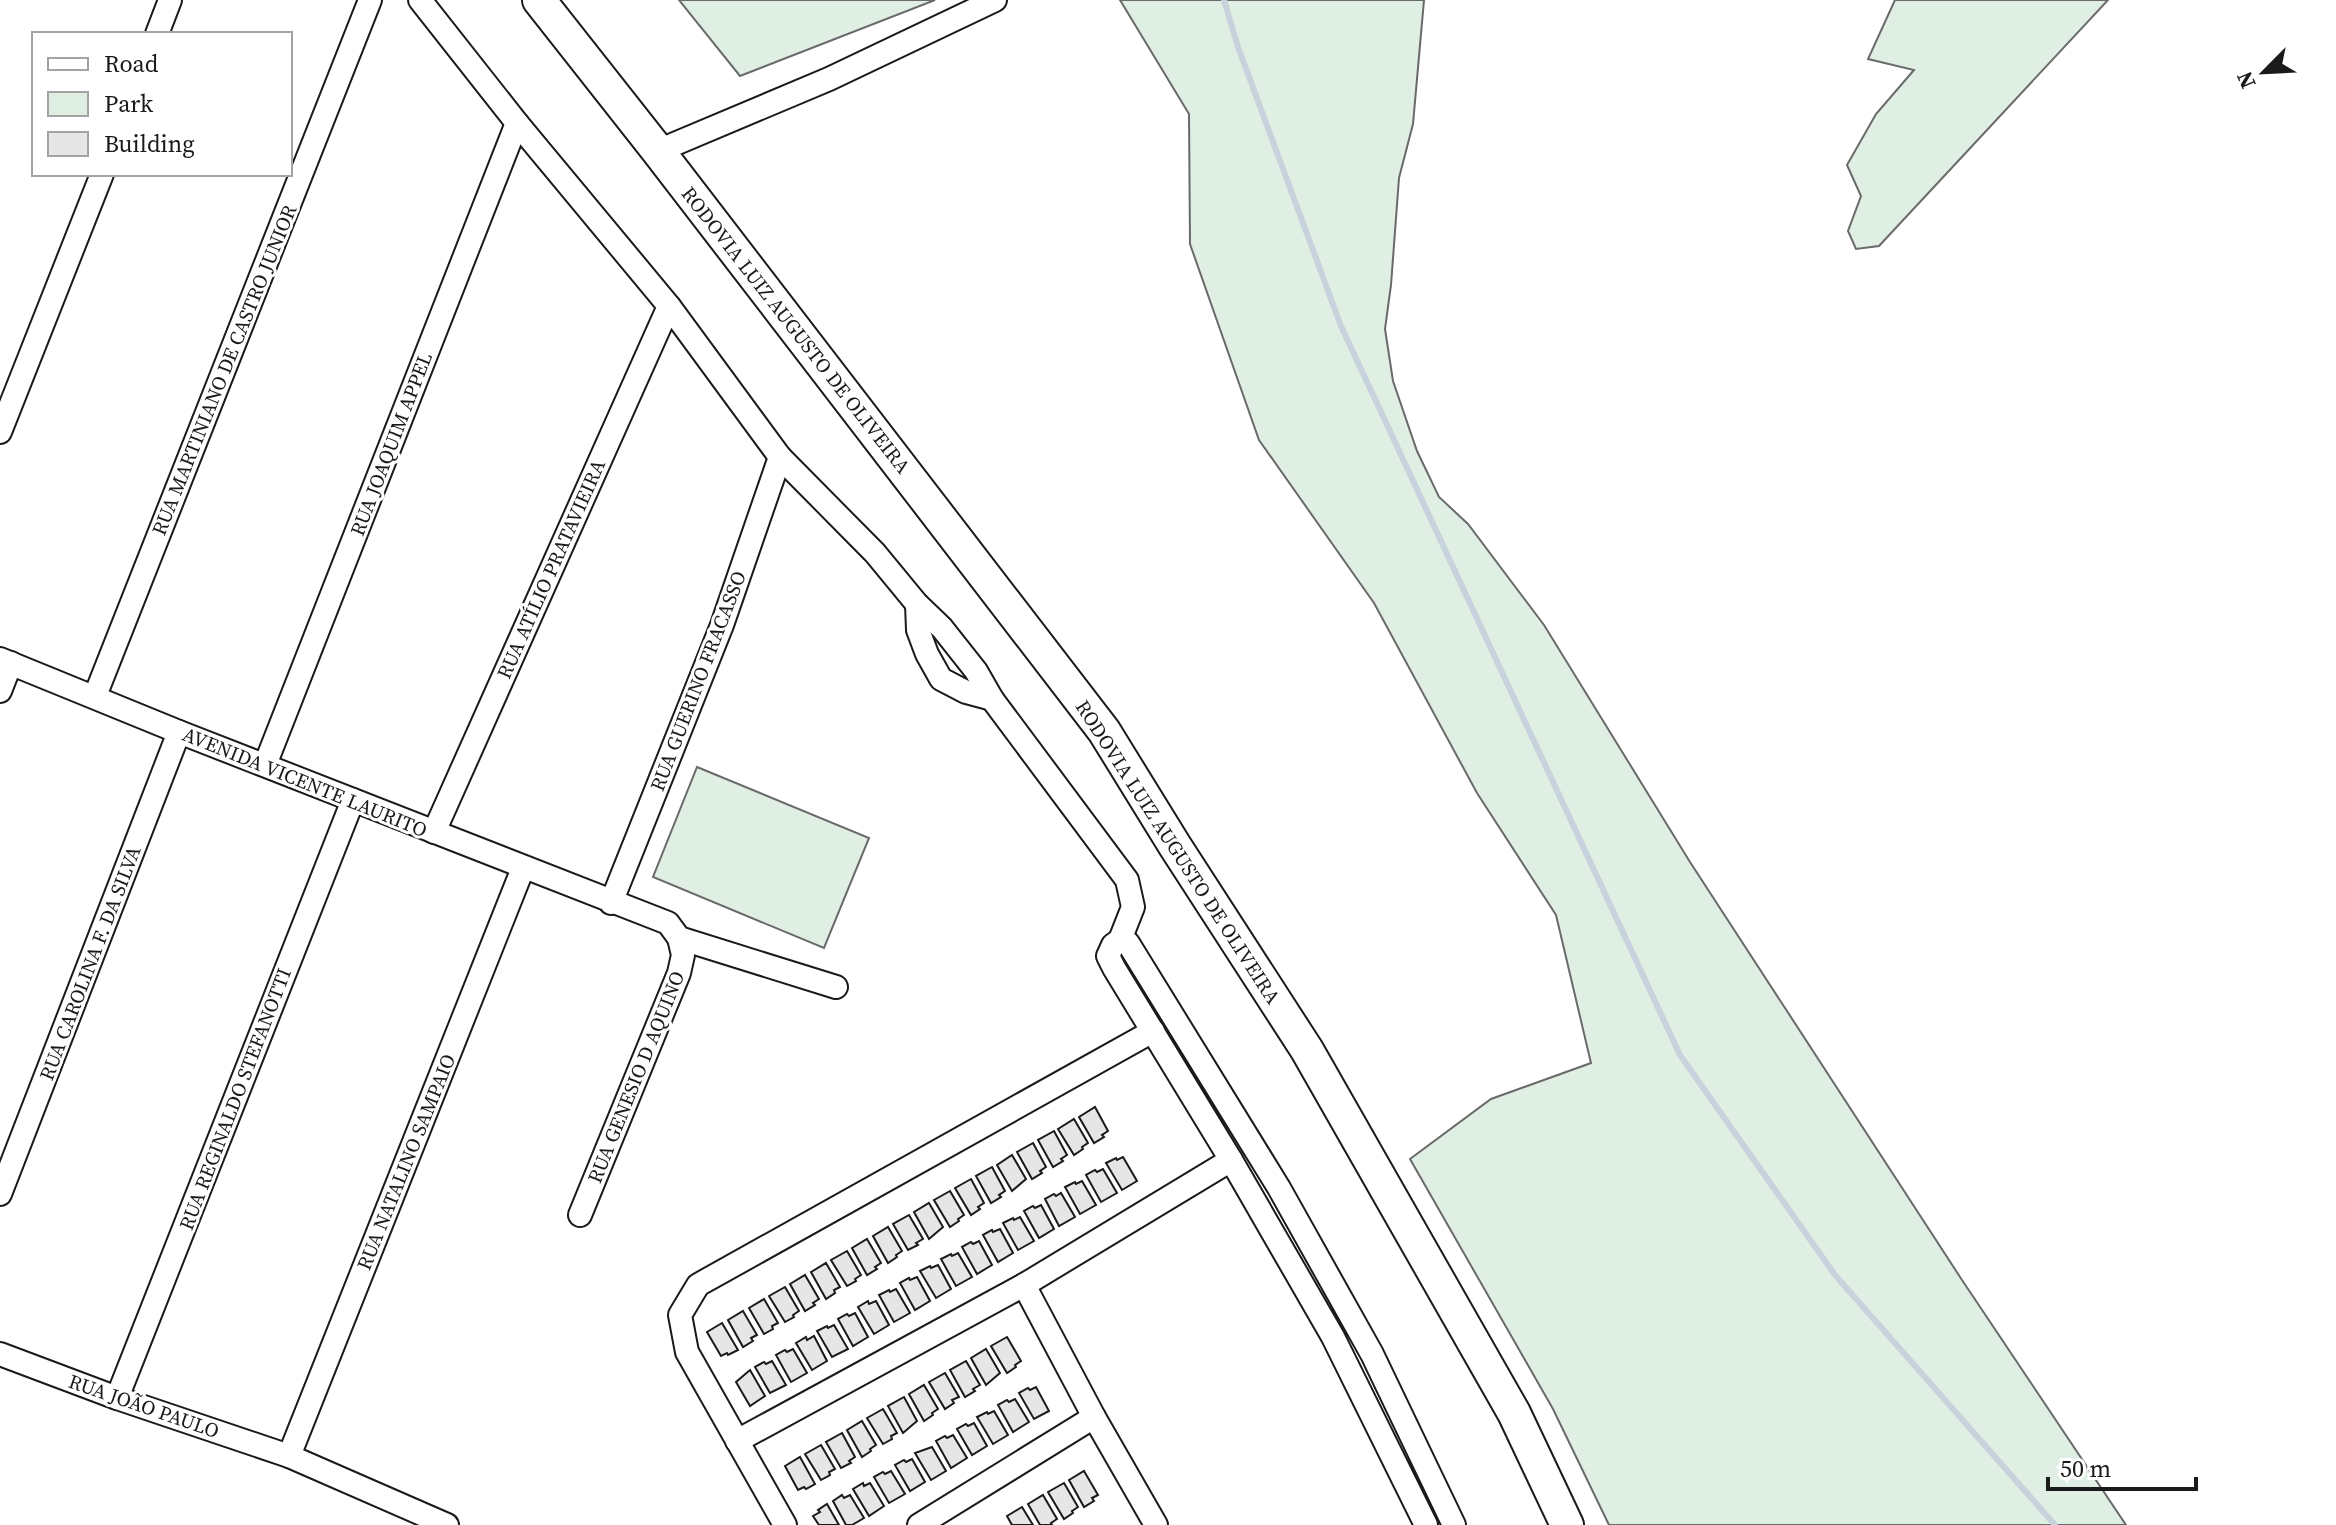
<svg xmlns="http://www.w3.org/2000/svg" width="2336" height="1525" font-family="'Source Serif 4',serif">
<rect width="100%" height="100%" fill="#fff"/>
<!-- green -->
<g fill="#e0efe3" stroke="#6a6a6a" stroke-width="2">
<path d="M679,0H935L740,76Z"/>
<path d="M1120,0H1424L1413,124L1399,178L1391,285L1385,329L1393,381L1417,451L1439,497L1468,524L1544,625L1690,862L1962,1280L2126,1525H1609L1553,1409L1410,1159L1491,1099L1591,1063L1556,915L1477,793L1374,603L1259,440L1190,244L1189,114Z"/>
<path d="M1895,0H2108L1879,246L1856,249L1848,231L1861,196L1847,165L1876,114L1914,70L1868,59Z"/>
<path d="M697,767L869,838L824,948L653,877Z"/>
</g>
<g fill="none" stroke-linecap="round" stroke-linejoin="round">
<!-- stream -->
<path stroke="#c6d2dc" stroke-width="6" d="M1224,0L1238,47L1341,326L1680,1055L1835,1275L2055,1525"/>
</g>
<!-- building -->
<g fill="#e6e6e6" stroke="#1a1a1a" stroke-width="2">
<path d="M1095,1107L1108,1131L1102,1135L1104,1137L1094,1143L1079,1117Z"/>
<path d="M1074,1119L1088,1143L1082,1147L1083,1149L1074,1155L1058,1129Z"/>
<path d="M1054,1131L1067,1155L1061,1159L1063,1161L1053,1167L1038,1140Z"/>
<path d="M1033,1143L1046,1167L1040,1171L1042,1173L1032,1179L1017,1152Z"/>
<path d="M1012,1155L1026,1179L1012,1191L997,1165Z"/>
<path d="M1123,1157L1137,1181L1122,1190L1106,1163L1116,1158L1117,1160Z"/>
<path d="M992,1167L1005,1191L999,1195L1001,1197L991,1203L976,1176Z"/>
<path d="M1103,1169L1117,1193L1101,1202L1086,1175L1095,1170L1097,1172Z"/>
<path d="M971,1179L984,1203L978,1207L980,1209L971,1215L955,1188Z"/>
<path d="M1082,1181L1096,1205L1080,1214L1065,1187L1075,1182L1076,1184Z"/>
<path d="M950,1191L964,1215L958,1219L959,1221L950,1227L934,1200Z"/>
<path d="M1061,1193L1075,1217L1059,1226L1045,1199L1054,1194L1056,1196Z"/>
<path d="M929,1203L943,1227L929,1239L914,1212Z"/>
<path d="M1041,1205L1054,1229L1039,1238L1024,1211L1033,1206L1035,1208Z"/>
<path d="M909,1215L923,1239L916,1243L918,1245L908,1250L893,1224Z"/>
<path d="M1020,1217L1034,1241L1018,1250L1003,1223L1013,1218L1014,1220Z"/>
<path d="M888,1227L902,1251L896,1255L897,1257L888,1263L873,1236Z"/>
<path d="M1000,1229L1013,1253L998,1262L983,1235L992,1230L993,1232Z"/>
<path d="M867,1239L881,1263L875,1267L877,1269L867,1275L852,1248Z"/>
<path d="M979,1241L992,1265L977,1274L962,1247L971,1242L973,1244Z"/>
<path d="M847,1251L861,1275L855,1279L856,1281L847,1286L831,1260Z"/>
<path d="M958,1253L972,1277L956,1286L941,1259L951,1254L952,1256Z"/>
<path d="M826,1263L840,1287L834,1290L835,1293L826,1299L811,1272Z"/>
<path d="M938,1265L951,1289L936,1298L920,1271L930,1266L931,1268Z"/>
<path d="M805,1275L819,1299L813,1303L815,1305L805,1311L790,1284Z"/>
<path d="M917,1277L930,1301L915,1310L900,1283L909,1278L910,1280Z"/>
<path d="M785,1287L799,1311L793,1315L794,1317L785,1322L769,1296Z"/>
<path d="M896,1289L910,1313L894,1322L879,1295L889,1290L890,1292Z"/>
<path d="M764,1299L778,1323L772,1326L773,1329L764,1334L749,1308Z"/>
<path d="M868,1301L869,1304L876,1301L889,1325L874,1334L858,1307Z"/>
<path d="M743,1311L757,1335L751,1338L753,1341L743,1347L728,1320Z"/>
<path d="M855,1313L868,1337L853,1346L838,1319L847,1314L849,1316Z"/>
<path d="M722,1323L738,1350L728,1355L727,1353L721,1356L707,1332Z"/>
<path d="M834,1325L848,1349L832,1357L817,1331L827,1326L828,1328Z"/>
<path d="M814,1336L827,1361L812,1370L796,1343L806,1337L807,1340Z"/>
<path d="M1007,1337L1021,1361L1015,1365L1016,1367L1007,1373L991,1346Z"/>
<path d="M793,1349L807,1373L791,1382L776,1355L785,1350L787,1352Z"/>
<path d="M986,1349L1000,1373L986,1385L971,1358Z"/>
<path d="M772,1361L786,1385L770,1393L755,1367L764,1362L766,1364Z"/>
<path d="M966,1361L980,1385L973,1389L975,1391L965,1397L950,1370Z"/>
<path d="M750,1370L765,1396L750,1406L736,1382Z"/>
<path d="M945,1373L959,1397L952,1400L954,1403L945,1409L929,1382Z"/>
<path d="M924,1385L938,1409L932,1413L933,1415L924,1421L909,1394Z"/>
<path d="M1036,1387L1049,1411L1034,1419L1019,1393L1028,1388L1030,1390Z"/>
<path d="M904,1397L917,1421L903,1433L888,1406Z"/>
<path d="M1015,1399L1029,1422L1013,1432L998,1405L1007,1400L1009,1402Z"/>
<path d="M883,1409L897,1433L891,1436L892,1439L883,1444L867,1418Z"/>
<path d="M994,1411L1008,1435L993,1444L977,1417L987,1412L988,1414Z"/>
<path d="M862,1421L876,1445L870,1449L871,1451L862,1457L847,1430Z"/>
<path d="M974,1423L987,1446L972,1455L957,1429L966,1424L968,1426Z"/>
<path d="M842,1433L855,1457L849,1461L851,1463L841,1468L826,1442Z"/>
<path d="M953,1435L967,1458L951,1468L936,1441L945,1436L947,1438Z"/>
<path d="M821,1445L835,1469L829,1472L830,1475L821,1480L805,1454Z"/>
<path d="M932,1447L946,1471L931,1480L915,1453Z"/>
<path d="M800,1457L815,1484L806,1489L804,1487L798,1490L785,1466Z"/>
<path d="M912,1459L925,1482L910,1491L895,1465L904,1460L906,1462Z"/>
<path d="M891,1471L905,1494L889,1503L874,1477L883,1472L885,1474Z"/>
<path d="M1084,1471L1098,1495L1092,1498L1094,1501L1084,1507L1069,1480Z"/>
<path d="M863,1483L864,1486L870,1483L884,1506L869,1516L853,1489Z"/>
<path d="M1064,1483L1078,1507L1072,1511L1073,1513L1064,1519L1048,1492Z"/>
<path d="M842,1495L844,1498L850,1495L864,1518L852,1525H846L833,1501Z"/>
<path d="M1043,1495L1057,1519L1051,1523L1052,1525H1040L1028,1504Z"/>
<path d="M827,1504L839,1525H819L813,1516L820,1512L818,1510Z"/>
<path d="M1022,1507L1033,1525H1012L1007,1516Z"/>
</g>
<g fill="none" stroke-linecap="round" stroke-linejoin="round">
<defs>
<g id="minor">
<path d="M420,0L517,123L669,306L780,457L875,553L917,604L942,628L976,671L992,699L1127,880L1133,907L1120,940"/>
<path d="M157,34L170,0"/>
<path d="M658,151L829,79L995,0"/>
<path d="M0,432L102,174"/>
<path d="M917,604L918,630L927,654L941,679L966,692L992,699"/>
<path d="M0,659L179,732L668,923L679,938L836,987"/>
<path d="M0,691L11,663"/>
<path d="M95,696L370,0"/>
<path d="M265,765L517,123"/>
<path d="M434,832L669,306"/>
<path d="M611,903L722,625L780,457"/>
<path d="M0,1194L179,732"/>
<path d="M580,1215L679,973L683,955L679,938"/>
<path d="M1024,1285L1094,1417L1156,1525"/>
<path d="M0,1354L117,1398L289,1456L447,1525"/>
<path d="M117,1398L353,800"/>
<path d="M737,1441L1024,1285L1231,1160"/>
<path d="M289,1456L523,868"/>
<path d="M785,1525L687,1352L680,1315L698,1285L1153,1031"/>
<path d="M919,1525L1094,1417"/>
<path d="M1426,1525L1333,1337L1231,1160L1114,968L1108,956L1113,945L1120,940L1128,943L1279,1188L1372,1354L1454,1525"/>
</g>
<path id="highway" d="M539,0L658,151L1104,731L1175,846L1307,1050L1514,1413L1567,1525"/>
</defs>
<!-- minor casing -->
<use href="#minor" stroke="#1a1a1a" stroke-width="26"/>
<!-- highway casing -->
<use href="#highway" stroke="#1a1a1a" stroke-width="36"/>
<!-- minor -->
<use href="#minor" stroke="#fff" stroke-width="22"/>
<!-- highway -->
<use href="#highway" stroke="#fff" stroke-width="32"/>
</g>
<g text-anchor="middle" stroke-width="6" stroke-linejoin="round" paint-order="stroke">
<!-- street labels -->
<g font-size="20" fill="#1a1a1a" stroke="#fff">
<text transform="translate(796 330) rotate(52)" y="7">RODOVIA LUIZ AUGUSTO DE OLIVEIRA</text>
<text transform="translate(224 370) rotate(-68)" y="7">RUA MARTINIANO DE CASTRO JUNIOR</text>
<text transform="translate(391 444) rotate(-69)" y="7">RUA JOAQUIM APPEL</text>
<text transform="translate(551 569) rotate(-66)" y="7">RUA ATÍLIO PRATAVIEIRA</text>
<text transform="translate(698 681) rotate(-69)" y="7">RUA GUERINO FRACASSO</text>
<text transform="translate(305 782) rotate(22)" y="7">AVENIDA VICENTE LAURITO</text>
<text transform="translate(1178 852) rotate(57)" y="7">RODOVIA LUIZ AUGUSTO DE OLIVEIRA</text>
<text transform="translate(90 963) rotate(-69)" y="7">RUA CAROLINA F. DA SILVA</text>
<text transform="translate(636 1077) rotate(-68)" y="7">RUA GENESIO D AQUINO</text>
<text transform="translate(235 1099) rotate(-69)" y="7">RUA REGINALDO STEFANOTTI</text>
<text transform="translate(406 1162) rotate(-68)" y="7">RUA NATALINO SAMPAIO</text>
<text transform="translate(144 1406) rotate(19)" y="7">RUA JOÃO PAULO</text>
</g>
</g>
<!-- legend -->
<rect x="32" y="32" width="260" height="144" fill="#ffffff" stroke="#a3a3a3" stroke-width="2"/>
<rect x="48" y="58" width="40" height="12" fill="#ffffff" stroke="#a3a3a3" stroke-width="2"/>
<text x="104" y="72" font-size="24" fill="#1a1a1a">Road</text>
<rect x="48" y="92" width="40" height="24" fill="#e0efe3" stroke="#a3a3a3" stroke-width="2"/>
<text x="104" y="112" font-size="24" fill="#1a1a1a">Park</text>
<rect x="48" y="132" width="40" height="24" fill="#e6e6e6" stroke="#a3a3a3" stroke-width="2"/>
<text x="104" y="152" font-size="24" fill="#1a1a1a">Building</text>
<!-- north arrow -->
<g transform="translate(2264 72) rotate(246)" stroke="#ffffff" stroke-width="6" paint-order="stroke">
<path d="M0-6L14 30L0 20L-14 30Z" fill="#1a1a1a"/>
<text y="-12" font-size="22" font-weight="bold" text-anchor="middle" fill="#1a1a1a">N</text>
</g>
<!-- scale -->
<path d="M2048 1477v12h148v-12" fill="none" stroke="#1a1a1a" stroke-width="4"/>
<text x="2060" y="1477" font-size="24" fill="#1a1a1a" stroke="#ffffff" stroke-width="6" paint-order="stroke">50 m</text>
</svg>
